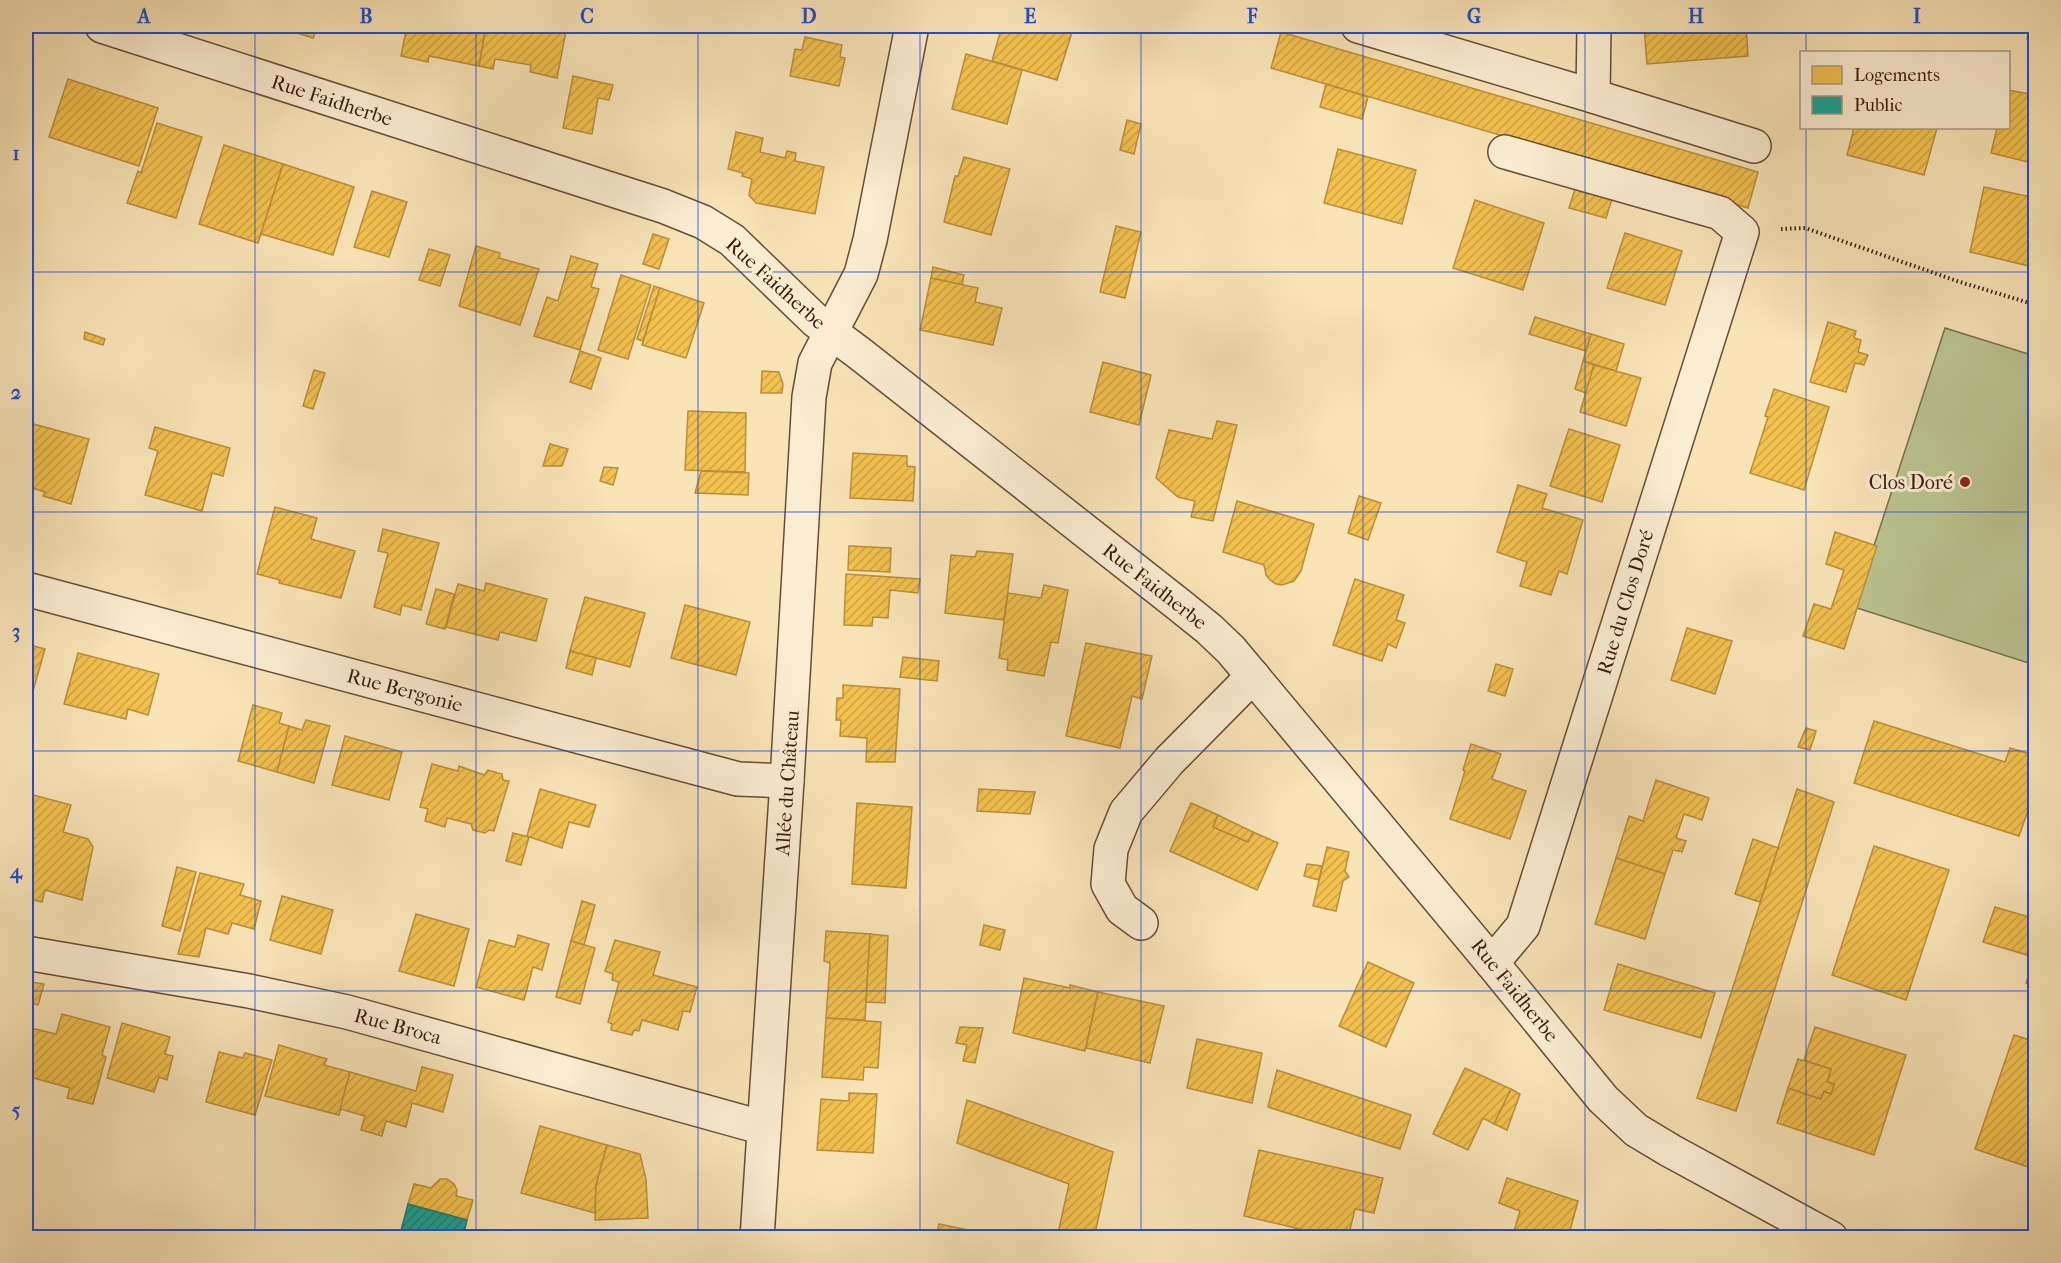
<svg xmlns="http://www.w3.org/2000/svg" width="2061" height="1263" font-family="'IM FELL French Canon',serif">
<defs>
<pattern id="homes-hatch" width="6" height="6" patternUnits="userSpaceOnUse" patternTransform="scale(1.5)"><rect width="6" height="6" fill="#f2c14e"/><path d="M-1 1l2-2M0 6l6-6M5 7l2-2" fill="none" stroke="#d0a543"/></pattern>
<pattern id="public-hatch" width="6" height="6" patternUnits="userSpaceOnUse" patternTransform="scale(1.5)"><rect width="6" height="6" fill="#17a398"/><path d="M-1 1l2-2M0 6l6-6M5 7l2-2" fill="none" stroke="#16847a"/></pattern>
</defs>
<rect width="100%" height="100%" fill="#f9e4b8"/>
<filter id="stains"><feTurbulence type="fractalNoise" baseFrequency=".00333" numOctaves="4"/><feColorMatrix values="0 0 0 0 .2 0 0 0 0 .09 0 0 0 0 .02 0 0 0 .5 -.17"/></filter>
<radialGradient id="worn" r=".72"><stop offset=".6" stop-color="#630" stop-opacity="0"/><stop offset="1" stop-color="#630" stop-opacity=".3"/></radialGradient>
<!-- green -->
<path fill="#bbc591" stroke="#7a6f4e" stroke-width="1.5" d="M1945,328L2035,356V665L1854,607Z"/>
<!-- homes -->
<g fill="url(#homes-hatch)" stroke="#ba8f3a" stroke-width="1.5">
<path d="M275,26H318L313,38Z"/>
<path d="M407,26H486L479,66L429,56L428,62L401,56Z"/>
<path d="M486,26H567L557,78L530,72L531,65L495,59L493,69L479,66Z"/>
<path d="M1002,26H1074L1057,80L992,61Z"/>
<path d="M1644,26H1746L1748,56L1647,64Z"/>
<path d="M2030,26H2036V41L2027,39Z"/>
<path d="M1281,32L1758,172L1748,208L1271,68Z"/>
<path d="M805,37L842,45L840,57L845,58L839,86L790,76L795,49L802,50Z"/>
<path d="M966,54L1022,70L1007,124L952,109Z"/>
<path d="M573,76L613,85L609,100L598,98L592,134L563,128Z"/>
<path d="M68,79L158,108L139,166L49,137Z"/>
<path d="M1326,84L1368,97L1362,119L1320,107Z"/>
<path d="M2008,90L2036,95V164L1991,153L1997,128H2008Z"/>
<path d="M1127,120L1141,124L1134,154L1120,150Z"/>
<path d="M157,123L202,137L176,218L127,203L138,171L141,173Z"/>
<path d="M1854,128H1937L1924,175L1847,155Z"/>
<path d="M736,132L763,138L760,152L785,158L787,151L796,153L795,161L824,167L815,214L756,203L749,195L752,179L742,176L743,173L728,169Z"/>
<path d="M224,145L283,164L258,243L199,224Z"/>
<path d="M1338,149L1416,170L1402,224L1324,203Z"/>
<path d="M964,157L1010,169L991,235L944,222L955,176H958Z"/>
<path d="M283,164L354,187L333,255L261,234Z"/>
<path d="M1576,186L1613,196L1606,218L1569,208Z"/>
<path d="M1984,187L2036,198V237L2029,266L1970,252Z"/>
<path d="M372,191L407,202L389,257L354,247Z"/>
<path d="M1475,200L1544,223L1523,290L1453,268Z"/>
<path d="M1116,226L1141,232L1125,298L1100,292Z"/>
<path d="M1625,233L1682,251L1665,305L1607,288Z"/>
<path d="M653,234L669,239L659,269L643,264Z"/>
<path d="M476,246L500,253L499,258L539,269L520,325L459,306Z"/>
<path d="M429,249L450,255L440,286L419,280Z"/>
<path d="M571,256L598,264L591,287L599,289L580,350L534,336L547,297L558,301Z"/>
<path d="M933,267L964,275L962,285L931,278Z"/>
<path d="M621,275L651,285L628,359L598,350Z"/>
<path d="M931,278L978,288L975,302L1002,308L993,345L920,330Z"/>
<path d="M654,286L660,288L643,341L637,339Z"/>
<path d="M660,288L704,303L686,358L642,345Z"/>
<path d="M1535,317L1591,334L1586,351L1529,334Z"/>
<path d="M1828,322L1856,331L1854,338L1861,340L1858,352L1868,355L1864,365L1855,363L1846,392L1810,382Z"/>
<path d="M85,332L105,339L103,345L84,339Z"/>
<path d="M1591,334L1624,344L1616,371L1583,361Z"/>
<path d="M580,351L601,358L591,389L570,382Z"/>
<path d="M1583,361L1594,365L1586,393L1575,389Z"/>
<path d="M1103,362L1151,375L1139,425L1090,412Z"/>
<path d="M1594,365L1641,378L1626,426L1580,412Z"/>
<path d="M314,370L325,373L313,409L303,406Z"/>
<path d="M762,371L779,372L783,384L782,393H761Z"/>
<path d="M1774,389L1829,407L1804,490L1750,473L1768,417L1765,416Z"/>
<path d="M688,411L746,413L745,472L685,470Z"/>
<path d="M1217,421L1237,425L1213,521L1191,517L1195,501L1178,497L1156,478L1169,430L1212,439Z"/>
<path d="M26,422L89,439L71,504L43,496L45,492L26,486Z"/>
<path d="M155,427L230,448L223,476L212,473L202,511L145,495L158,451L149,448Z"/>
<path d="M1569,429L1620,445L1602,502L1550,486Z"/>
<path d="M550,444L568,449L562,466H543Z"/>
<path d="M853,453L907,456V466L915,467L913,501L850,498Z"/>
<path d="M604,467L618,468L613,485L600,481Z"/>
<path d="M701,471L749,473L748,495L695,493Z"/>
<path d="M1518,485L1547,494L1542,508L1583,520L1567,574L1559,571L1551,595L1520,586L1527,562L1497,552Z"/>
<path d="M1359,496L1381,503L1368,540L1348,533Z"/>
<path d="M1237,501L1314,524L1301,571L1294,581L1282,585L1276,584L1270,580L1266,575L1264,565L1223,552Z"/>
<path d="M275,507L317,518L311,539L355,551L341,598L279,583L280,580L257,574Z"/>
<path d="M383,529L439,543L421,610L402,605L400,615L374,607L388,553L378,551Z"/>
<path d="M1835,532L1877,546L1844,649L1803,636L1814,604L1831,609L1844,570L1826,564Z"/>
<path d="M849,546L891,548L890,572L848,570Z"/>
<path d="M977,551L1013,554L1004,620L945,613L951,555L975,557Z"/>
<path d="M846,574L920,579L918,593L890,590L888,618L873,617L872,626L844,625Z"/>
<path d="M1355,579L1404,595L1396,620L1405,623L1396,648L1388,644L1382,661L1333,645Z"/>
<path d="M486,583L547,599L536,641L500,632L498,640L446,627L458,584L484,591Z"/>
<path d="M1044,585L1068,590L1058,643L1051,642L1044,676L1007,670L1008,660L999,658L1008,593L1041,598Z"/>
<path d="M436,589L454,594L445,629L426,624Z"/>
<path d="M585,597L645,613L630,667L570,651Z"/>
<path d="M685,605L750,622L736,675L671,658Z"/>
<path d="M1687,628L1732,641L1715,694L1671,680Z"/>
<path d="M1086,643L1152,656L1142,699L1132,696L1120,748L1066,736Z"/>
<path d="M26,644L45,649L29,705L26,704Z"/>
<path d="M570,651L596,658L592,675L566,668Z"/>
<path d="M78,653L159,674L148,715L128,709L126,719L64,704Z"/>
<path d="M903,657L939,661L937,681L900,677Z"/>
<path d="M1496,664L1513,669L1505,696L1488,691Z"/>
<path d="M843,685L900,689L895,762H866L867,738L840,736L841,720H836L837,698H843Z"/>
<path d="M253,705L282,713L279,723L289,726L277,772L238,761Z"/>
<path d="M306,720L330,726L314,783L277,772L289,726L302,730Z"/>
<path d="M1874,721L2005,762L2010,748L2036,756V788L2019,836L1854,783Z"/>
<path d="M1806,728L1816,731L1810,750L1798,747Z"/>
<path d="M345,736L402,752L389,800L332,785Z"/>
<path d="M1471,744L1501,754L1492,779L1526,791L1510,839L1450,819L1465,771L1463,770Z"/>
<path d="M432,764L458,771L459,766L484,775L488,770L502,774L503,780L509,781L494,831L489,830L485,833L473,830L471,824L447,818L445,827L425,821L428,809L420,807Z"/>
<path d="M1656,780L1709,798L1702,820L1684,814L1676,838L1686,841L1682,852L1673,850L1665,874L1616,858L1629,816L1643,821Z"/>
<path d="M540,789L596,805L589,827L569,822L562,848L527,836Z"/>
<path d="M979,789L1035,792L1030,814L977,811Z"/>
<path d="M1797,789L1834,802L1736,1111L1697,1098Z"/>
<path d="M26,793L71,805L63,832L88,839L93,847L82,900L45,890L42,902L26,898L27,850L26,849Z"/>
<path d="M857,803L912,807L906,888L852,884Z"/>
<path d="M1191,803L1218,815L1213,827L1248,842L1253,832L1278,843L1257,890L1170,851Z"/>
<path d="M1218,815L1253,832L1248,842L1213,827Z"/>
<path d="M513,833L529,837L521,865L506,861Z"/>
<path d="M1753,839L1778,848L1760,902L1735,894Z"/>
<path d="M1874,846L1949,870L1906,1000L1832,975Z"/>
<path d="M1327,847L1349,852L1345,871L1349,877L1343,881L1336,911L1313,906Z"/>
<path d="M1616,858L1665,874L1645,939L1595,924Z"/>
<path d="M1307,864L1322,866L1319,880L1304,876Z"/>
<path d="M177,867L196,872L180,931L162,926Z"/>
<path d="M200,873L244,884L240,895L261,901L254,929L232,923L228,934L206,928L199,957L178,954Z"/>
<path d="M282,896L333,910L321,954L270,940Z"/>
<path d="M582,901L595,905L584,945L571,941Z"/>
<path d="M1995,907L2036,919V986L2026,983L2032,964L2027,955L1983,942Z"/>
<path d="M416,914L469,929L454,986L399,971Z"/>
<path d="M984,925L1005,930L1000,950L980,945Z"/>
<path d="M826,931L870,934L865,1020L826,1018L830,963L824,961Z"/>
<path d="M870,934L888,936L885,1003L866,1002Z"/>
<path d="M518,935L549,944L542,970L533,967L524,1000L476,987L489,940L515,947Z"/>
<path d="M615,940L660,952L653,975L697,987L690,1012L683,1011L678,1030L642,1020L639,1031L634,1030L632,1035L611,1030L612,1024L608,1022L619,982L612,980L613,974L605,971Z"/>
<path d="M571,941L595,948L580,1004L556,997Z"/>
<path d="M1368,962L1414,983L1386,1047L1339,1026Z"/>
<path d="M1618,964L1715,993L1701,1038L1604,1010Z"/>
<path d="M1024,978L1070,988V985L1098,992L1085,1051L1013,1033Z"/>
<path d="M31,982L44,984L38,1005L32,1003Z"/>
<path d="M1098,992L1164,1006L1150,1063L1086,1048Z"/>
<path d="M62,1014L110,1027L102,1055L106,1057L93,1104L67,1098L70,1088L26,1076V1050L31,1028L56,1034Z"/>
<path d="M826,1018L881,1022L878,1068L864,1067L863,1080L822,1077Z"/>
<path d="M122,1023L170,1037L165,1054L173,1056L167,1080L159,1077L154,1092L107,1078Z"/>
<path d="M960,1027L983,1028L975,1063L963,1061L967,1045L956,1043Z"/>
<path d="M1815,1027L1906,1055L1874,1155L1777,1123L1788,1088L1821,1099L1824,1091L1831,1094L1834,1084L1827,1082L1831,1069L1804,1060Z"/>
<path d="M2014,1035L2036,1042V1144L2028,1167L1975,1149Z"/>
<path d="M1197,1039L1262,1053L1252,1103L1187,1088Z"/>
<path d="M279,1045L327,1059L324,1065L350,1072L339,1115L265,1096Z"/>
<path d="M219,1052L243,1058L245,1053L272,1060L255,1115L206,1102Z"/>
<path d="M1798,1059L1831,1069L1827,1082L1834,1084L1831,1094L1824,1091L1821,1099L1788,1088Z"/>
<path d="M422,1067L453,1075L443,1112L412,1103L406,1127L386,1121L382,1136L361,1130L365,1116L340,1109L350,1072L416,1091Z"/>
<path d="M1465,1068L1511,1089L1494,1124L1483,1118L1468,1150L1433,1134Z"/>
<path d="M1277,1070L1411,1115L1400,1149L1268,1107Z"/>
<path d="M1511,1089L1520,1094L1507,1130L1494,1124Z"/>
<path d="M849,1093L877,1094L873,1153L817,1150L821,1099L849,1101Z"/>
<path d="M967,1100L1113,1152L1094,1238H1057L1069,1184L957,1143Z"/>
<path d="M540,1126L607,1145L596,1185L595,1213L521,1193Z"/>
<path d="M607,1145L640,1154L646,1179L648,1218L595,1220L596,1185Z"/>
<path d="M1259,1150L1383,1178L1374,1213L1355,1209L1348,1238H1338L1244,1216Z"/>
<path d="M1507,1178L1578,1201L1568,1238H1512L1520,1211L1499,1203Z"/>
<path d="M440,1179H447L454,1184L457,1190L456,1196L473,1200L467,1220L408,1204L414,1184L431,1188Z"/>
<path d="M939,1224L1007,1238H936Z"/>
</g>
<!-- public -->
<path fill="url(#public-hatch)" stroke="#217a6e" stroke-width="1.5" d="M408,1204L467,1220L463,1238H399Z"/>
<g fill="none" stroke-linecap="round" stroke-linejoin="round">
<defs>
<g id="minor">
<path d="M102,26L663,206L703,222L732,240L816,321L859,353L1178,604L1209,629L1231,650L1492,963L1603,1099L1636,1130L1671,1151L1831,1238"/>
<path d="M1358,26L1593,96L1594,26"/>
<path d="M1593,96L1754,146"/>
<path d="M26,589L738,779L787,781"/>
<path d="M1141,923L1122,909L1108,884L1111,849L1126,812L1169,761L1253,676"/>
<path d="M26,953L249,991L347,1012L764,1128"/>
<path d="M1492,963L1523,926L1742,232L1720,213L1505,152"/>
<path d="M757,1238L787,781L809,397L815,363L861,274L870,240L912,26"/>
</g>
</defs>
<!-- minor casing -->
<use href="#minor" stroke="#694c36" stroke-width="36"/>
<!-- path -->
<path stroke="#39190b" stroke-width="4" stroke-dasharray="1.5 3" stroke-linecap="butt" d="M1781,229L1805,228L1960,282L2036,305"/>
<!-- minor -->
<use href="#minor" stroke="#fbedd1" stroke-width="33"/>
</g>
<!-- grid -->
<path fill="none" stroke="#1d4ed8" stroke-width="1.5" stroke-opacity="0.55" d="M255,26V1238M476,26V1238M698,26V1238M920,26V1238M1141,26V1238M1363,26V1238M1585,26V1238M1806,26V52M1806,128V1238M26,272H2036M26,512H2036M26,751H2036M26,991H2036"/>
<!-- markers -->
<circle fill="#8f2418" stroke="#fbedd1" stroke-width="2" cx="1965" cy="482" r="6"/>
<g text-anchor="middle" stroke-width="6" stroke-linejoin="round" paint-order="stroke">
<!-- street labels -->
<g font-size="20" fill="#39190b" stroke="#fbedd1">
<text transform="translate(332 100) rotate(18)" y="7">Rue Faidherbe</text>
<text transform="translate(776 283) rotate(42)" y="7">Rue Faidherbe</text>
<text transform="translate(1155 586) rotate(38)" y="7">Rue Faidherbe</text>
<text transform="translate(1625 602) rotate(-73)" y="7">Rue du Clos Doré</text>
<text transform="translate(405 690) rotate(15)" y="7">Rue Bergonie</text>
<text transform="translate(787 783) rotate(-86)" y="7">Allée du Château</text>
<text transform="translate(1515 990) rotate(51)" y="7">Rue Faidherbe</text>
<text transform="translate(398 1026) rotate(15)" y="7">Rue Broca</text>
</g>
<!-- poi labels -->
<g font-size="20" fill="#39190b" stroke="#fbedd1" text-anchor="end">
<text x="1953" y="489">Clos Doré</text>
</g>
</g>
<!-- margin -->
<rect width="2061" height="1263" fill="none" stroke="#f9e4b8" stroke-width="66"/>
<!-- legend -->
<rect x="1800" y="51" width="210" height="78" fill="#fbedd1" stroke="#ad9882" stroke-width="1.5"/>
<rect x="1812" y="66" width="30" height="18" fill="#f2c14e" stroke="#ad9882" stroke-width="1.5"/>
<text x="1854" y="81" font-size="18" fill="#39190b">Logements</text>
<rect x="1812" y="96" width="30" height="18" fill="#17a398" stroke="#ad9882" stroke-width="1.5"/>
<text x="1854" y="111" font-size="18" fill="#39190b">Public</text>
<rect x="33" y="33" width="1995" height="1197" fill="none" stroke="#1d4ed8" stroke-width="2"/>
<g font-size="20" text-anchor="middle" font-weight="bold" fill="#1d4ed8">
<text x="144" y="23">A</text>
<text x="366" y="23">B</text>
<text x="587" y="23">C</text>
<text x="809" y="23">D</text>
<text x="1030" y="23">E</text>
<text x="1252" y="23">F</text>
<text x="1474" y="23">G</text>
<text x="1696" y="23">H</text>
<text x="1917" y="23">I</text>
<text x="16" y="160">1</text>
<text x="16" y="399">2</text>
<text x="16" y="638">3</text>
<text x="16" y="878">4</text>
<text x="16" y="1117">5</text>
</g>
<rect width="100%" height="100%" filter="url(#stains)"/>
<rect width="100%" height="100%" fill="url(#worn)"/>
</svg>
